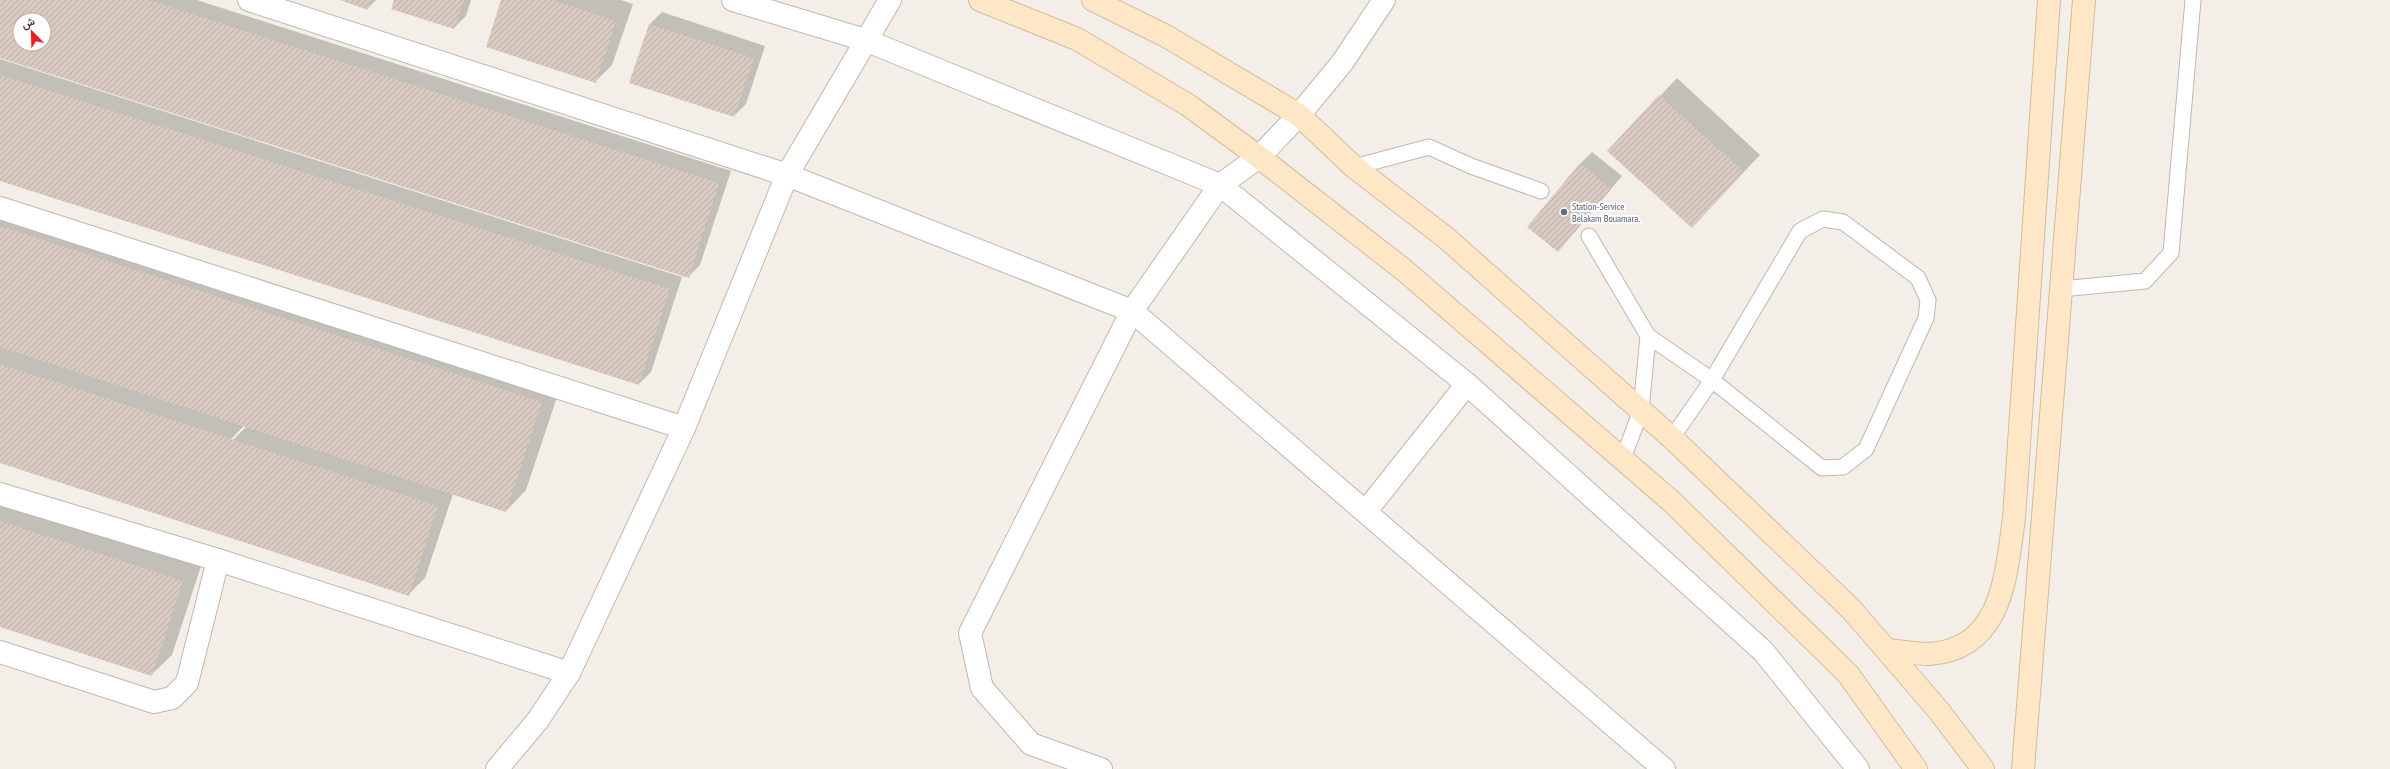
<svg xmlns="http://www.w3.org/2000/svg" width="2390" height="769" font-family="'PT Sans Narrow',Vazirmatn,sans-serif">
<defs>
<pattern id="building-hatch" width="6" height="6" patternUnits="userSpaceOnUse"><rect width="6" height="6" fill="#d8cac0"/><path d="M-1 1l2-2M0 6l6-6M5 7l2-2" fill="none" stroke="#bbaea6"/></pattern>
</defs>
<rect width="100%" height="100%" fill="#f3eee7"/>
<!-- shadow -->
<g fill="#0003" fill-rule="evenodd">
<path d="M0,0H197L731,171L700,265L688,277L0,57ZM20,20H44V44H20Z"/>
<path d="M342,0H376L368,8Z"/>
<path d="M395,0H471L466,16L454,28Z"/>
<path d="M502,0H621L633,4L612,65L596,81Z"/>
<path d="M662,12L765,46L746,104L734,116L649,25Z"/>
<path d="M0,59L682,277L651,372L639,384L0,180Z"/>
<path d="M1677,78L1760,155L1692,227L1609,151Z"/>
<path d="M1592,152L1622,176L1558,251L1580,164Z"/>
<path d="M0,200L562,382L526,490L506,511L453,494L425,578L408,595L0,462ZM244,426H247L229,444L228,442Z"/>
<path d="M0,495L203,560L172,655L151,675L0,626Z"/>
</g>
<!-- building -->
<g fill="url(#building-hatch)" fill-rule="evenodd">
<path d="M0,0H148L719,183L689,278L0,58ZM20,20H44V44H20Z"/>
<path d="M340,0H371L368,10Z"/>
<path d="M394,0H464L454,29L391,9Z"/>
<path d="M501,0H553L616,21L596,83L486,47Z"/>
<path d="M649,24L754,58L734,117L629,83Z"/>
<path d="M0,75L670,289L639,385L0,181Z"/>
<path d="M1659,95L1744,172L1692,228L1607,151Z"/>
<path d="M1580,163L1611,189L1558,252L1527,227Z"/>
<path d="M0,226L542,402L506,512L0,347Z"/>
<path d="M0,364L438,506L409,596L0,463Z"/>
<path d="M0,521L183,581L152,676L0,627Z"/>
</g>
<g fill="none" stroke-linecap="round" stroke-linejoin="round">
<defs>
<g id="lane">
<path d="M1354,167L1429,147L1471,166L1541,191"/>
<path d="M1589,236L1648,336L1641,410L1623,459"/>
<path d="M2061,289L2145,281L2171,253L2193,0"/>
<path d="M1648,336L1712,380L1822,468L1843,467L1866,449L1926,318L1928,300L1918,278L1843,222L1823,219L1800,231L1712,380L1672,438"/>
</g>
<g id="street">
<path d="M249,0L787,175L1132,311L1664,769"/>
<path d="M733,0L865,40L1220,185L1467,384L1763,651L1858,769"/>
<path d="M0,208L684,428"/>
<path d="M0,494L218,560L569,673"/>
<path d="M1366,511L1467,384"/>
<path d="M0,652L154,702L172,698L187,683L218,560"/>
<path d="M497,769L538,720L569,673L684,428L787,175L890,0"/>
<path d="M1101,769L1031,744L982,688L970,633L1132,311L1220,185L1259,157L1299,115L1342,63L1384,0"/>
</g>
<g id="secondary">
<path d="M980,0L1077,39L1188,105L1259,157L1404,270L1671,501L1848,674L1916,769"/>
<path d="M1093,0L1166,36L1299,115L1354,167L1445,237L1672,438L1851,609L1939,711L1983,769"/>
<path d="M1887,650C1900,651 1915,654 1929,654C2003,649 2006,575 2014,518L2049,0"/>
<path d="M2023,769L2084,0"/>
</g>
</defs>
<!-- lane casing -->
<use href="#lane" stroke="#c2b7ad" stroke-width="17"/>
<!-- street casing -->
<use href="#street" stroke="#c2b7ad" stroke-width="24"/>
<!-- secondary casing -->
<use href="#secondary" stroke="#d6bb9a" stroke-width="24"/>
<!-- lane -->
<use href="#lane" stroke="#fff" stroke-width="15"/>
<!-- street -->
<use href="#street" stroke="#fff" stroke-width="22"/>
<!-- secondary -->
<use href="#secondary" stroke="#fee7c7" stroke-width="22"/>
</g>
<!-- markers -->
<circle fill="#5c6f8a" stroke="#fff" stroke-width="1.5" cx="1564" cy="212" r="4"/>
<g text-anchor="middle" stroke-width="4" stroke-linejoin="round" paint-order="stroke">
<!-- service labels -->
<g font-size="10" fill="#4e5e75" stroke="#fff" text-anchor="start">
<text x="1572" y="210">Station-Service<tspan x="1572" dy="12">Belakam Bouamara.</tspan></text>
</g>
</g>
<!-- north arrow -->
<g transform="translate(32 32) rotate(337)"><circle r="19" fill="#ffffff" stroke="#b5b1af"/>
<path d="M0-3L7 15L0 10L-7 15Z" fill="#f71b21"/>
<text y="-6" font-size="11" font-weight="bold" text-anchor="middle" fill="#463d36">ش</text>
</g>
</svg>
